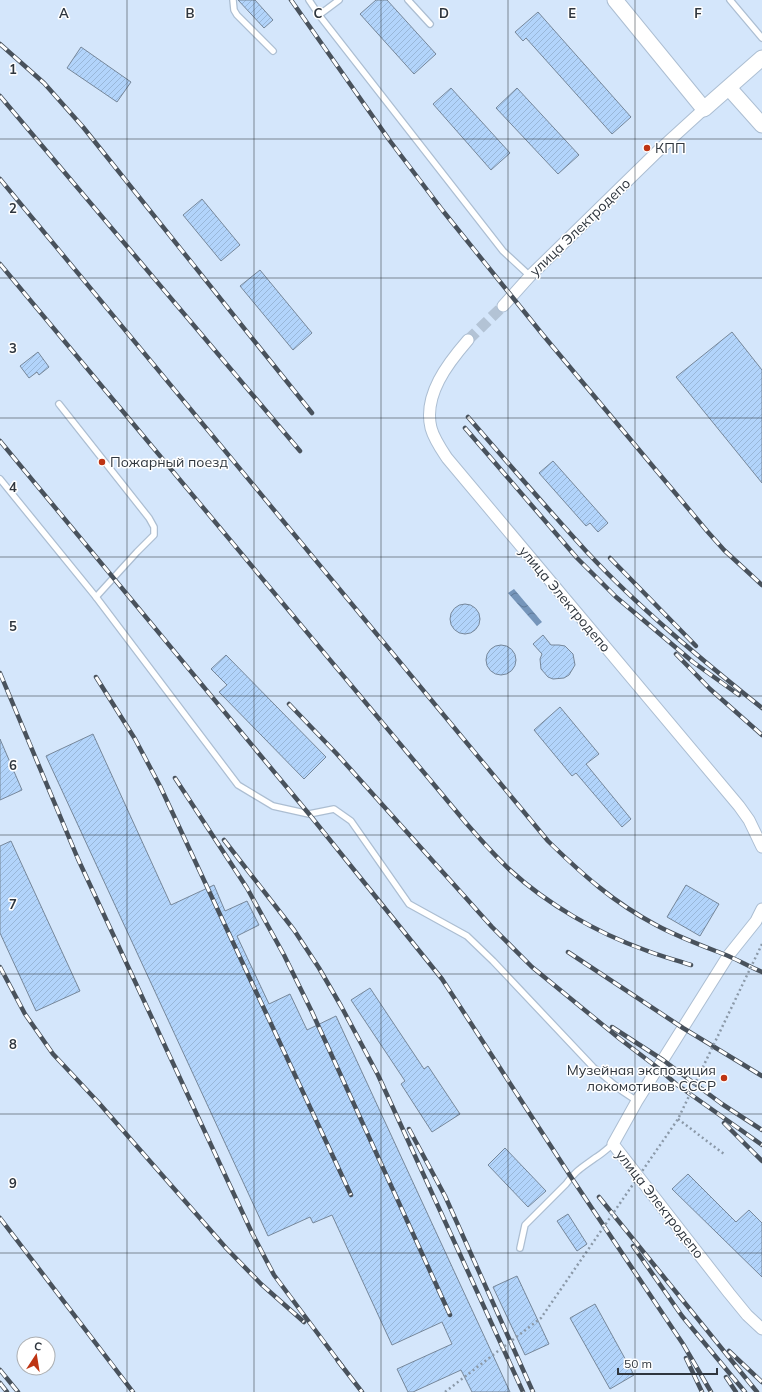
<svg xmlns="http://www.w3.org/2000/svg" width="762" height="1392" font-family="Mulish,sans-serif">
<defs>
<pattern id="water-waves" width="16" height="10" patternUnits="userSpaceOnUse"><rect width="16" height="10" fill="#7595ba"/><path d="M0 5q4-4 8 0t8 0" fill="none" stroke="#607a99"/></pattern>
<pattern id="building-hatch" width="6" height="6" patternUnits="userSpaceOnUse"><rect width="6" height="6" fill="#b2d4fb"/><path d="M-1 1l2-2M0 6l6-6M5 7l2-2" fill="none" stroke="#99b7d8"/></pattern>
</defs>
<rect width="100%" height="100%" fill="#d4e6fb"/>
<!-- water -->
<path fill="url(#water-waves)" d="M514,589L542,622L537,626L508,593Z"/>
<!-- building -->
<g fill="url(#building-hatch)" stroke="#76879a">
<path d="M238,0H255L273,20L264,28Z"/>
<path d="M376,0H387L436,54L414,74L360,14Z"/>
<path d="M538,12L631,117L612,134L526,38L523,41L515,32Z"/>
<path d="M81,47L131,82L117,102L67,68Z"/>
<path d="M451,88L510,153L491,170L433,104Z"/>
<path d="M517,88L579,155L558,174L496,108Z"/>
<path d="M202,199L240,245L221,261L183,215Z"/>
<path d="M260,270L312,333L293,350L240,286Z"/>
<path d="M732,332L762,370V483L676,377Z"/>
<path d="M38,352L49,367L39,375L37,372L29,378L20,366Z"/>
<path d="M553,461L608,523L598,532L590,523L586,526L539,473Z"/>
<circle cx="465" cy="619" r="15"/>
<path d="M543,635L551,645H559L565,646L573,654L575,665L569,675L564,678L553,679L548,677L541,669L540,659L542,654L533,644Z"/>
<circle cx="501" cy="660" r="15"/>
<path d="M226,655L326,757L304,779L219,692L227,685L211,669Z"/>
<path d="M560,707L599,754L586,764L631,819L622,827L576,773L572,776L534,730Z"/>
<path d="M93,734L171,905L214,885L225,911L247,901L259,925L237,936L269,1004L290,994L307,1030L336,1016L510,1392H472L461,1370L413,1392H408L397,1369L452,1344L442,1322L392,1345L332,1215L313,1223L310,1217L268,1236L46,756Z"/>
<path d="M0,739L22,790L0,800Z"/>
<path d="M11,841L80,991L36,1011L0,933V846Z"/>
<path d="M686,885L719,904L700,936L667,917Z"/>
<path d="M370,988L424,1069L428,1066L460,1114L432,1132L401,1084L405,1081L351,1000Z"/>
<path d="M505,1148L546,1191L528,1207L488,1165Z"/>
<path d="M688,1174L736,1222L749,1210L762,1223V1277L672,1189Z"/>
<path d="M568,1214L587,1244L577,1251L557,1221Z"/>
<path d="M517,1276L549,1344L525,1355L493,1287Z"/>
<path d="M595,1304L634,1375L610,1389L570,1318Z"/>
</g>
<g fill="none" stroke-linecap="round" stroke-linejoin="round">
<!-- street-tunnel -->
<path stroke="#b3c3d5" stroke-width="11" stroke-dasharray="11 5.5" stroke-linecap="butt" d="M468,340L503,306"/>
<defs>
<g id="lane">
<path d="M233,0L234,10L237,15L273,51"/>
<path d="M309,0L319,15L503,251L530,276"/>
<path d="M408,0L430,24"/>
<path d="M730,0L762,38"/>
<path d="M319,15L339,0"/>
<path d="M59,404L149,518L154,527V535L137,552L96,597"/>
<path d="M0,479L96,597L238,785L273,806L309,814L334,809L351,821L409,904L467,936L493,961L593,1067L622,1091L637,1101"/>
<path d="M520,1248L525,1225L566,1184C575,1171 583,1167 595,1158C602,1154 607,1149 613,1144"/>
</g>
<g id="street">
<path d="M503,306L530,276L659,150L704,109"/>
<path d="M468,340C448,363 423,395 431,428C434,439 441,449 447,458L739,806L749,820L762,847"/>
<path d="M762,909L756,921L728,956L637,1101L613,1144L729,1293L747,1315L762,1329"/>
</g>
<g id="secondary">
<path d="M615,0L704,109L762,58"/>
<path d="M729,88L762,125"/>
</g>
</defs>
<!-- lane casing -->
<use href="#lane" stroke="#acbed2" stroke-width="8"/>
<!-- street casing -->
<use href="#street" stroke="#acbed2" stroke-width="13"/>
<!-- secondary casing -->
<use href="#secondary" stroke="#acbed2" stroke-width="17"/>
<!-- path -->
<path stroke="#8b99a8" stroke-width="2.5" stroke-dasharray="2 3" stroke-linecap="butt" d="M678,1119L724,1154"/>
<!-- lane -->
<use href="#lane" stroke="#fff" stroke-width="5.5"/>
<!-- street -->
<use href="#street" stroke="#fff" stroke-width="11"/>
<!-- secondary -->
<use href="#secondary" stroke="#fff" stroke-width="15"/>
<defs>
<g id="rail">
<path d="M291,0L390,141L443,211L543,335L707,531L724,550L762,585"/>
<path d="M0,44L44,83L83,127L312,413"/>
<path d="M0,96L300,451"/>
<path d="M0,179L548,841C583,875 613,902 656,925C678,937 703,946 726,955C738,960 750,967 762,972"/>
<path d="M0,264L466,823C480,839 494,855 510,870C547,904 597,933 645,950C660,956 676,960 691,965"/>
<path d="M468,417C507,462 546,507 586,551C638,607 702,660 762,708"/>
<path d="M465,428L577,558L616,597L693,662L739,695"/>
<path d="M0,441L309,814L442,979L571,1177L683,1344L711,1392"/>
<path d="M610,558L696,646"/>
<path d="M676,654L710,689L762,735"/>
<path d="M0,673L78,859L252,1233L274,1275L342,1366"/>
<path d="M96,677L135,739L160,786L351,1195"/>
<path d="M289,704L336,753L492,927L532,967L620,1039L658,1068L676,1084L762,1145"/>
<path d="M175,778L247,888L284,955L312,1012L450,1315"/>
<path d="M224,840L294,930L319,968L341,1006L378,1075L523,1392"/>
<path d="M568,952L683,1028L762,1076"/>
<path d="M0,967L25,1014L53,1054L98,1102L227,1249L261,1284L304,1322"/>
<path d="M612,1027L663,1060L722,1104L762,1130"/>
<path d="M724,1123L762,1161"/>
<path d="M409,1129L445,1196L533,1392"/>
<path d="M599,1197L757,1392"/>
<path d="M0,1218L133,1392"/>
<path d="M633,1246L682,1316L745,1392"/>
<path d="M729,1351L762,1382"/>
<path d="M686,1358L702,1392"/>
<path d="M338,1361L362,1392"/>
<path d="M0,1370L18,1392"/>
<path d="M726,1377L736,1392"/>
<path d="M0,1383L7,1392"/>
</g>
</defs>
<!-- rail casing -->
<use href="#rail" stroke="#49525c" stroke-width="4.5"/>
<!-- rail -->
<use href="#rail" stroke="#fff" stroke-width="3" stroke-dasharray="9" stroke-linecap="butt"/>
<!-- path-bridge -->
<path stroke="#8b99a8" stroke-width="2.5" stroke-dasharray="2 3" stroke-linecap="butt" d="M445,1392L541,1318L678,1119L762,944"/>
</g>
<!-- grid -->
<path fill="none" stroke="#2f363e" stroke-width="1" stroke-opacity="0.55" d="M127,0V1392M254,0V1392M381,0V1392M508,0V1392M635,0V1392M0,139H762M0,278H762M0,418H762M0,557H762M0,696H762M0,835H762M0,974H762M0,1114H762M0,1253H762"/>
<!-- markers -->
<g fill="#be3413" stroke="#fff" stroke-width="1.5">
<circle cx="647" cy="148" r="4"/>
<circle cx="102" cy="462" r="4"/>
<circle cx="724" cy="1078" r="4"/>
</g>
<g text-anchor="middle" stroke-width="3" stroke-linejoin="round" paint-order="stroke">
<!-- poi labels -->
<g font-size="14" fill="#2f363e" stroke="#fff" text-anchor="start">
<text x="655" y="153">КПП</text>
<text x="110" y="467">Пожарный поезд</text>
<text x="716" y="1075" text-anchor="end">Музейная экспозиция<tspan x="716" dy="16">локомотивов СССР</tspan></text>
</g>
<!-- street labels -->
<g font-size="14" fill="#2f363e" stroke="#fff">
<text transform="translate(580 227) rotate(-44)" y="5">улица Электродепо</text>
<text transform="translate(565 599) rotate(50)" y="5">улица Электродепо</text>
<text transform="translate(660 1204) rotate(52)" y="5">улица Электродепо</text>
</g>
</g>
<g font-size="13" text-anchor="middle" font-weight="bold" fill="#2f363e" stroke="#fff" stroke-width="3" stroke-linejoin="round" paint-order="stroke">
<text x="64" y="18">A</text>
<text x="190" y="18">B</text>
<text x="318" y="18">C</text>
<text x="444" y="18">D</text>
<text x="572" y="18">E</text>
<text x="698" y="18">F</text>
<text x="13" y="74">1</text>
<text x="13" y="213">2</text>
<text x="13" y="353">3</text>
<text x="13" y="492">4</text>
<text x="13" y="631">5</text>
<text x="13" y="770">6</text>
<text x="13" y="909">7</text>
<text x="13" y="1049">8</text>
<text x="13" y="1188">9</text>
</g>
<!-- north arrow -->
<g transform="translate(36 1356) rotate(12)"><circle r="19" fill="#ffffff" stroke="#acafb2"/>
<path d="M0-3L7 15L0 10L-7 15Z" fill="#be3413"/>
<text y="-6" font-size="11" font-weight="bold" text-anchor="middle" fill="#2f363e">С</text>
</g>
<!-- scale -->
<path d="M618 1368v6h99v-6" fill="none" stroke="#2f363e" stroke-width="2"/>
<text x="624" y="1368" font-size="12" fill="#2f363e" stroke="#ffffff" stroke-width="3" paint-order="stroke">50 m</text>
</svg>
